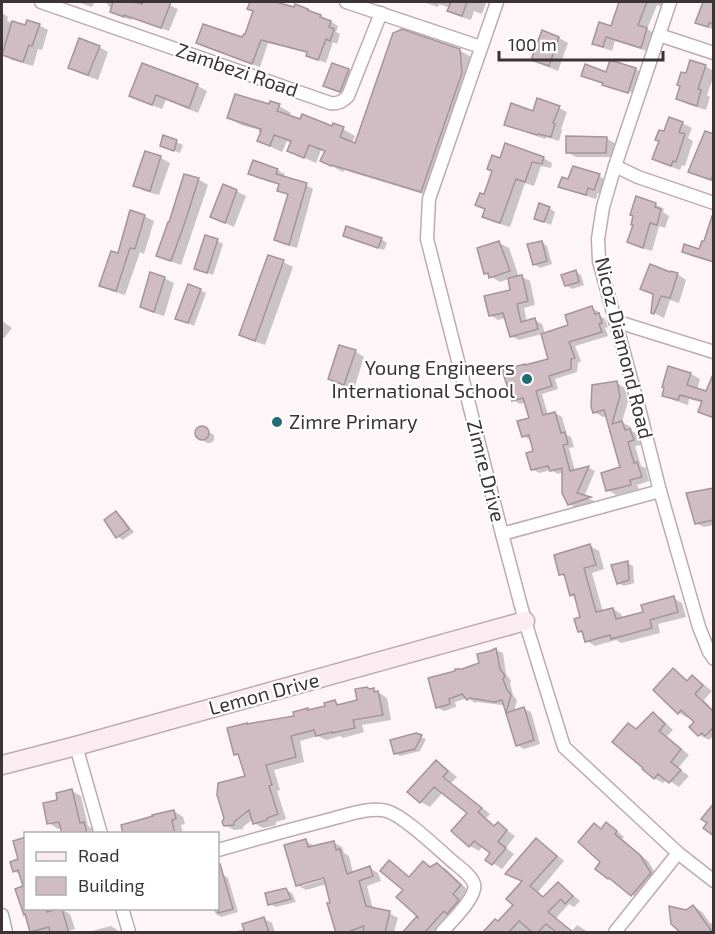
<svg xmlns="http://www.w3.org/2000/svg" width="715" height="934" font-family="'Exo 2',sans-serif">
<rect width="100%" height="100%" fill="#fdf5f8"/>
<!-- shadow -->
<g fill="#0003" fill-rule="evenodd">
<path d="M77,2H95L92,7Z"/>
<path d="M103,2H129L143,6L145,2H162L178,9L169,31L132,18V20L119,16L111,12L112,8L108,6V4Z"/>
<path d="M251,2H274L295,9L296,6L321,16L338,26L336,32L340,34L337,44L333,42L326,63L308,56L309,53L268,43L260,67L205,47L198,43L243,39L255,12L249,9Z"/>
<path d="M423,2H484L486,3L482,14L474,11L471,20L458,16L449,11L450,8L439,4L438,7Z"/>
<path d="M621,2H666L664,8L657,5L647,29L656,34L650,52L615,41L612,51L603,48L594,43L612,28Z"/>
<path d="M714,6V30L697,22Z"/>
<path d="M2,13L8,17L7,21L26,27L39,25L48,30L42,50L38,49L33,66L12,60L3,54L5,47L2,46Z"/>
<path d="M543,32L559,38L568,43L558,71L543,65L533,60Z"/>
<path d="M99,47L108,52L98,80L79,73L70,67Z"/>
<path d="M459,50L471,57L473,80L433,197L344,170L343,172L322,161L326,152L321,150L316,163L289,151L292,143L287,141L282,152L271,147L259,140L263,131L241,125L229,118L270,106H279L291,113L289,117L332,128L343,129L355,136L352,143L356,145Z"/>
<path d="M143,65L198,86L207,91L198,113L166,100L162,109L140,101L131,96Z"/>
<path d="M705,66L714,71V75L707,95L710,97L706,110L687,104L678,99L687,75Z"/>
<path d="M636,69L644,74L636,94L591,80L583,75L607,73Z"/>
<path d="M349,70L354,74L347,94L331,89Z"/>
<path d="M559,108L567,112L561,129L562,130L559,141L546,137L545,139L514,128L506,124L534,112Z"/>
<path d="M682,123L692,128L688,138L693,141L685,166L682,165L680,170L663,164L654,159L660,141L665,133Z"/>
<path d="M164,137L183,145L180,153L161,145Z"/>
<path d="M606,138L616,144L615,157H576L567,152Z"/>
<path d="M146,153L161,158L170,163L159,195L144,191L135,185Z"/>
<path d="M543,158L552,163L551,168L541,166L534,186L525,183L510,227L493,222L484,216L486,210L477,205L485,196L501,160Z"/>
<path d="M277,170L285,174L283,178L306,185L313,189L297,248L283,244L276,240L290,196L279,190L280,185L257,178L250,173Z"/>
<path d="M599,176L608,181L604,194L598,193L596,199L570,191L560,186L569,181Z"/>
<path d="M198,179L208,185L181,265L167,260L158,255Z"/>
<path d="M236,191L246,196L234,227L212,217Z"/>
<path d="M655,204L664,209L663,212L669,216L665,228L659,226L652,251L638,247L629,242L634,225Z"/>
<path d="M549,208L555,212L551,225L535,218Z"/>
<path d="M144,216L154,221L144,254L140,252L125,295L111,291L101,285L119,255Z"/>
<path d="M714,228V263L691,256L683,252L700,250Z"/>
<path d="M344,235L381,239L387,243L384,250L350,239Z"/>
<path d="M217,241L223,244L213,275L202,271Z"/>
<path d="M541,242L547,246L552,264L540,268L534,264Z"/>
<path d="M499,243L509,248L519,277H522L530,281L535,305L524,308L527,322L535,320L542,324L545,334L570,326L592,308L599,312L600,316L605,319L608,327L605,328L608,336L575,346L581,361L578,363L577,372L555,379L558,389L542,394L548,415L555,413L562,417L567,435L571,437L574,447L569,448L575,471L589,468L595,471L584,497L595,501L576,508L569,504L564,472L558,474L551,470L539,473L532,469L535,452L532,439L530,440L523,436L531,419L526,402L520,404L513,400L550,360L542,334L519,340L511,336L506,318L498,320L490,315L512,291L509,279L500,282L485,273Z"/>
<path d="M283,262L293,267L265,345L250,340L241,335Z"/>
<path d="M576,272L581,275L584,285L572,289L566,285Z"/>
<path d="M677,274L686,280L679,303L670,300L664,318L662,317L653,312L654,295L642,289Z"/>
<path d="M164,278L174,283L164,316L151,312L141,307Z"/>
<path d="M200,290L206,293L194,326L177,318Z"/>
<path d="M2,321L12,328L4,338L2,337Z"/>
<path d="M355,351L364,357L354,389L339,384L330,379Z"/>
<path d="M669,368L691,374L700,379L697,390L707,393L714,380V419L700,412L703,403L689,399L688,405L673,400L664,395Z"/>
<path d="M617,383L625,388L628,401L622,422L631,427L632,431L639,435L641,445L635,446L641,466L646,468L649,481L637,485L639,489L616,495L608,490L622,468L607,416L603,417L594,412Z"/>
<path d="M202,428L214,435V440L211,443H207L198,437L197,434L199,429Z"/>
<path d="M714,489V525L704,527L696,523Z"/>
<path d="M116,513L122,517L134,532L123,540L117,536Z"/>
<path d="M590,546L599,551L604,569L592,573L603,612L613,609L621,614L623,619L645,613L673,598L682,603L686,617L658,624L660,633L621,643L616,640L595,646L587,641L585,635L579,631L582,618L577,598L571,595L567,578L560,574Z"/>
<path d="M627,563L633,566L634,583L624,586L618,583Z"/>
<path d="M496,650L503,653L506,674L511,681L510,683L513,695L517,700L514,712L524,709L531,712L540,744L524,749L517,745L505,704L502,705L477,702L475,703L468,698L455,702L456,707L444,711L437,707L462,671L481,664Z"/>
<path d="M673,670L689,681L692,677L702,683L712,691L704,700L713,710L714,739L711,738L709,740L699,735L691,727L696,722L690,716L688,718L679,713Z"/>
<path d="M373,689L387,698L391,720L362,725L364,732L343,738L340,736L326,740L318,736L300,741L304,762L274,770L280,790L277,791L286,819L276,822V825L263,828L254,823L253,819L243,827V829L234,830L225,825L247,777L240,756L235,754L296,717L327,707L335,702L342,706L358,701L369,690Z"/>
<path d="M653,714L662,719L673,730L667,736L689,755L678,768L689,776L679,787L667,779L663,783L654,778L638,730Z"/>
<path d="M416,735L426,739L420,751L400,756L395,753Z"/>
<path d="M436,762L445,767L457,777L451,783L490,814L486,818L496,827L498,824L515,836L506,848L514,854L502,869L487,859L492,853L483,846L479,851L470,846L453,831L469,812L443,792L430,807L421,802Z"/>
<path d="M72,791L81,796L88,826L93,829L95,834H63L62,828L58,829L49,823L59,801Z"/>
<path d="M174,811L183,817L185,824L181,825L183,834H125Z"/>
<path d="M607,824L615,829L624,837L622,839L648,861L659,879L640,900L609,878L603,862L594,825L602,829Z"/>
<path d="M26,839V908H53L54,911L61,909L70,914L75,929L68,931L65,930L54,932H34L31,931L24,903L21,901L17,890L25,887L21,875L14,871L11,863L20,860L15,842Z"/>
<path d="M536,840L545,845L564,861L538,892L545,898L558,884L566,889L580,901L574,907L569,904L556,918L572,931L577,925L588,932H560L554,928L550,932H484L499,923L515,904L523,882L507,874Z"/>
<path d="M306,841L314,846L333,842L342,847L344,853L349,856L353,873L369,868L378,873L381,881L367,886L373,909L389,913L398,918L394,932H338L327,884L306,890L297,885ZM331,874V877L302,886V883Z"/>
<path d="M389,862L410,878L423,863L432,868L437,865L446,869L469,891L460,900L466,906L452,915L436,932H404L425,921Z"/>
<path d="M222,874L228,878L238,912L221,917L215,913L214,908H218V875Z"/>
<path d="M286,890L292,893L296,902L276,907L270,904Z"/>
<path d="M693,906L702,912L710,923L714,924V932H684L686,911Z"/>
<path d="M264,919L272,923L275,932H233L245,929Z"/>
<path d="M111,926L120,932H88Z"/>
</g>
<!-- building -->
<g fill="#d0bdc3" stroke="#a6949a" stroke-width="1.5">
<path d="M113,2H133L142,4L143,2H171L161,28L124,15V17L110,12Z"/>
<path d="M250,2H276L294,7L295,4L308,9L307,10L321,15L320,17L331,21L329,27L334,29L330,41L326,39L318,60L306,56L307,52L261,40L252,64L196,43L203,24L242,37L244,34H245L253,11L247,9Z"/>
<path d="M451,2H467L462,16L447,11Z"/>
<path d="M619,2H647L638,25L647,28L641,48L606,37L603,47L592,44L599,22L611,26Z"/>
<path d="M703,2H714V24L709,23L708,27L695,23Z"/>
<path d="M27,20L40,24L32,46L29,45L23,62L2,55L12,21L25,25Z"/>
<path d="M402,29L460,49L462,73L421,192L332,165L331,166L320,161L325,151L309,145L304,158L287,151L291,141L274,135L270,146L257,141L261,131H260L261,129L227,118L235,94L269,104L270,101L280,104L277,111L300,119L302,114L332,126L333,123L344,127L340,137L355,143L393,33Z"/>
<path d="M542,30L559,37L549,66L531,60Z"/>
<path d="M79,38L100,46L88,75L68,68Z"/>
<path d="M610,60L636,68L628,93L602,85L603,83L581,76L585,64L606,72Z"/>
<path d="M690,60L706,65L698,89L701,90L697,106L676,99L680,86L677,85L681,72L686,73Z"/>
<path d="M142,63L198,84L189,108L156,95L152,105L129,96Z"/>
<path d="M332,63L349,69L340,92L323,86Z"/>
<path d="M537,98L560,106L553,123L555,124L551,137L538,134L537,135L504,125L511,103L533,111Z"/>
<path d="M669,117L683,122L679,132L685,134L676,162L673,161L671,166L652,159L659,141L655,140L659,130L664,131Z"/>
<path d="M705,131L714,134V173L711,180L688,172Z"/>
<path d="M163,135L177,140L174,151L160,146Z"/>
<path d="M566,136L607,137L606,153H566Z"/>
<path d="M505,143L544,157L542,164L532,162L525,182L516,179L500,223L482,217L485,209L475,205L480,193L484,194L492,171L487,169L492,155L500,158Z"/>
<path d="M145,151L161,156L150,191L133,186Z"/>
<path d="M253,160L278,169L276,174L307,183L289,245L274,240L288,194L277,191L279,184L248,174Z"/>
<path d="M573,166L600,174L594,190L588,188L586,195L558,187L562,177L568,179Z"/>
<path d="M184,174L199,178L185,222L171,261L156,256L168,222H169Z"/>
<path d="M223,184L237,190L225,223L210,217Z"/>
<path d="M636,196L656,203L655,207L661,209L657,225L650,223L643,248L627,242L633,225H631L633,216L630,215Z"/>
<path d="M539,203L550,207L544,222L534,219Z"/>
<path d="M130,210L145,215L135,249L130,248L116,291L99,286L111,251L118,253Z"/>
<path d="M712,216H714V262L682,252L684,244L699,249L702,241H704Z"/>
<path d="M346,226L382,238L378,248L343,236Z"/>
<path d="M205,235L218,239L207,273L194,269Z"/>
<path d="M499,241L510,271L489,278L488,273L484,274L477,248Z"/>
<path d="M542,241L547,261L533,265L527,244Z"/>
<path d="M268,255L284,260L255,341L239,335Z"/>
<path d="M650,264L670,272L671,271L678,273L670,298L661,296L654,314L651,313L653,294L640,289Z"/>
<path d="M576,270L579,282L565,286L561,275Z"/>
<path d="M150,272L165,277L154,312L140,307Z"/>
<path d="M522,275L528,301L517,304L521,322L535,318L538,329L510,337L503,313L489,316L484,296L510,290L508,278Z"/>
<path d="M188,284L201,289L188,323L175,319Z"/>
<path d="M592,306L595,314L599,313L602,323L599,324L602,332L569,342L575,358L571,359V369L549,376L552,386L536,391L543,415L555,412L561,433L565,432L568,444L563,445L570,471L589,466L577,493L591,497L568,505L562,493V468L550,471L548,466L531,470L526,453L533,451L529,435L522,437L517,421L529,418L523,398L512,401L502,370L525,364V365L548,359L541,334L568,325L565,315Z"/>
<path d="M339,345L356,350L344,385L328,379Z"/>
<path d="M668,366L691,373L687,385L706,391L714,372V418L698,412L702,401L680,395L678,400L662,396L664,388L662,387Z"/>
<path d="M617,381L620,396L612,424L622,421L625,430L630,429L634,440L628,442L634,463L637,462L642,477L630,480L631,485L606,491L601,473L620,467L604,410L593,413L591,407L592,385Z"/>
<circle cx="202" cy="433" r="7"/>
<path d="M714,488V520L695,524L686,493Z"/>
<path d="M116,511L129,529L116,538L104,520Z"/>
<path d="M590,544L596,565L584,568L596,612L613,608L616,619L643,612L641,605L674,596L678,612L650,620L652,628L611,639L610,635L585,642L582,631L578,632L574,619L580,617L574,594L570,596L564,574L559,575L554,555Z"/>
<path d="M628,561L629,580L617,584L611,565Z"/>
<path d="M496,648L500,669L505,676L503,679L507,690L511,695L506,713L524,707L534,740L516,746L502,700L494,702L470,698L467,700L462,694L449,699L450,704L436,708L428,678L455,671V669H462L479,663L477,654L490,651Z"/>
<path d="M673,668L687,681L692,675L703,685L695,694L714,712V727L705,736L702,733L698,736L689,727L694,722L681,710L678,714L653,690Z"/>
<path d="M367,687L369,689L374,688V692L378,691L383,715L353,720L355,728L332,733V732L316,736L314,730L291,736L296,757L266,765L272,785L269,786L278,814L267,818V820L253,824L249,810L234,822V825L224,826L222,822L224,818L217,795L218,783L245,776L238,754L234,755L227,728L247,723V724L294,716L293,712L308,708V710L325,706L324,703L335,700L337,705L357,700L355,689Z"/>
<path d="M653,712L665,724L659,731L681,749L671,762L681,770L669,783L658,774L654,779L642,769L643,768L612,742L628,723L636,729Z"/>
<path d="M416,733L422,735L415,749L394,754L390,740Z"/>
<path d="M436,760L448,771L443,777L482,808L478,812L494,826L498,822L507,830L498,842L506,848L492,865L485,860L490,853L474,841L469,847L451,831L467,813L434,787L420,803L407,792Z"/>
<path d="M72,789L80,823L84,822L87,834H62L59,822L47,824L43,803L57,800L56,793Z"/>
<path d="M714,803V836L703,828L707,823L701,819Z"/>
<path d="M174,810L176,819L172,820L175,834H123L121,825L153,816L152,815Z"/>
<path d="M606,822L617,831L615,834L640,855L651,873L631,896L609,878L608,879L595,869L600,862L578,842L594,823L601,829Z"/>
<path d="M26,837V909H46L47,912L57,909H62L69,933H50L49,927L30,932L25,914L24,915L15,889L23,886L18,870L13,872L10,862L18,859L13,841Z"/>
<path d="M536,838L557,856L530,886L543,897L558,882L573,896L565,904L561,899L548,912L574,933H557L546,924L537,933H533L519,921L508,933H482L495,919L498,921L513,905L506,899L522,881L505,874Z"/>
<path d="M306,839L308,847L334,841L336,850L340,849L347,874L370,866L373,876L359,881L366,906L390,911L385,933H363L364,926L345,933H336L327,903H330L324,878L296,886L284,845Z"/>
<path d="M389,860L409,877L423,861L430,867L437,863L461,885L453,894L459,900L447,914L444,911L424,933H402L416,917L419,918L396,897L403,890L380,871Z"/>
<path d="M218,864H220L233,909L218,913Z"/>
<path d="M286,888L291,899L268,905L265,893Z"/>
<path d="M693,905L713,933H681L671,924L669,906L686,910Z"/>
<path d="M264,917L269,933H245L242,924Z"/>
</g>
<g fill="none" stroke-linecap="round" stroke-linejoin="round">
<defs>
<g id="street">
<path d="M41,2L330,103C338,104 342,102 348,96L381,13"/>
<path d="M346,2L481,47"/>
<path d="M497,2L429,199L427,239L502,534L525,621L564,747L678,853L714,881"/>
<path d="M670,2L615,166L603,207L598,239L599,261L639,408L660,491L699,627L709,652L714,659"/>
<path d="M659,35L714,53"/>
<path d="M615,166L638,177L714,203"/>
<path d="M615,321L714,352"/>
<path d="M502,534L660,491"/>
<path d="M76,746L101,834"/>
<path d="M218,850C253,840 288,830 324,821C342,817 369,806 387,811C404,816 437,848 452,861C459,867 471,875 474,884C478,896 450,923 442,932"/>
<path d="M122,908L129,932"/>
<path d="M2,915L6,932"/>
<path d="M615,932L678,853"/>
</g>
<path id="secondary" d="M2,765L76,746L525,621"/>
</defs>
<!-- street casing -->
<use href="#street" stroke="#beabb1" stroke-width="15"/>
<!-- secondary casing -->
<use href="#secondary" stroke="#beabb1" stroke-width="21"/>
<!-- street -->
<use href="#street" stroke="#fff" stroke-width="12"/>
<!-- secondary -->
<use href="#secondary" stroke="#fbecf1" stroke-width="18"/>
</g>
<!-- markers -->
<g fill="#226c76" stroke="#fff" stroke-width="2">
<circle cx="527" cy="379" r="6"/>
<circle cx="277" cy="422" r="6"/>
</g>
<g text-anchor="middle" stroke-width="4.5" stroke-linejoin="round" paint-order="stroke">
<!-- street labels -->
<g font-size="20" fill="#3b3336" stroke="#fff">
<text transform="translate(237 70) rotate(19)" y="7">Zambezi Road</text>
<text transform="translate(624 348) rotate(76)" y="7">Nicoz Diamond Road</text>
<text transform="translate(486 471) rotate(76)" y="7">Zimre Drive</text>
<text transform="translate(264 694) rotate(-15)" y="7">Lemon Drive</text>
</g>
<!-- poi labels -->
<g font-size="20" fill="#3b3336" stroke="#fff" text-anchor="end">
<text x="515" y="375">Young Engineers<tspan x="515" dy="23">International School</tspan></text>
<text x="289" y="429" text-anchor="start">Zimre Primary</text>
</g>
</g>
<!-- border -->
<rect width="715" height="934" fill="none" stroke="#3b3336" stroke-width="6"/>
<!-- legend -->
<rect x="24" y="832" width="195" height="78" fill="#ffffff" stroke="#b1adaf" stroke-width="1.5"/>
<rect x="36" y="852" width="30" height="9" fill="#fbecf1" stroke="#b1adaf" stroke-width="1.5"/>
<text x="78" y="862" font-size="18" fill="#3b3336">Road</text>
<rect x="36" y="877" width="30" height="18" fill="#d0bdc3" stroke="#b1adaf" stroke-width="1.5"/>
<text x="78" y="892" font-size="18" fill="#3b3336">Building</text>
<!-- scale -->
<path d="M499 51v9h164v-9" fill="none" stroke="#3b3336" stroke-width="3"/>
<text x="508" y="51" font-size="18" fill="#3b3336" stroke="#ffffff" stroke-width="4.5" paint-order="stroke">100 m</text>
</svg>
